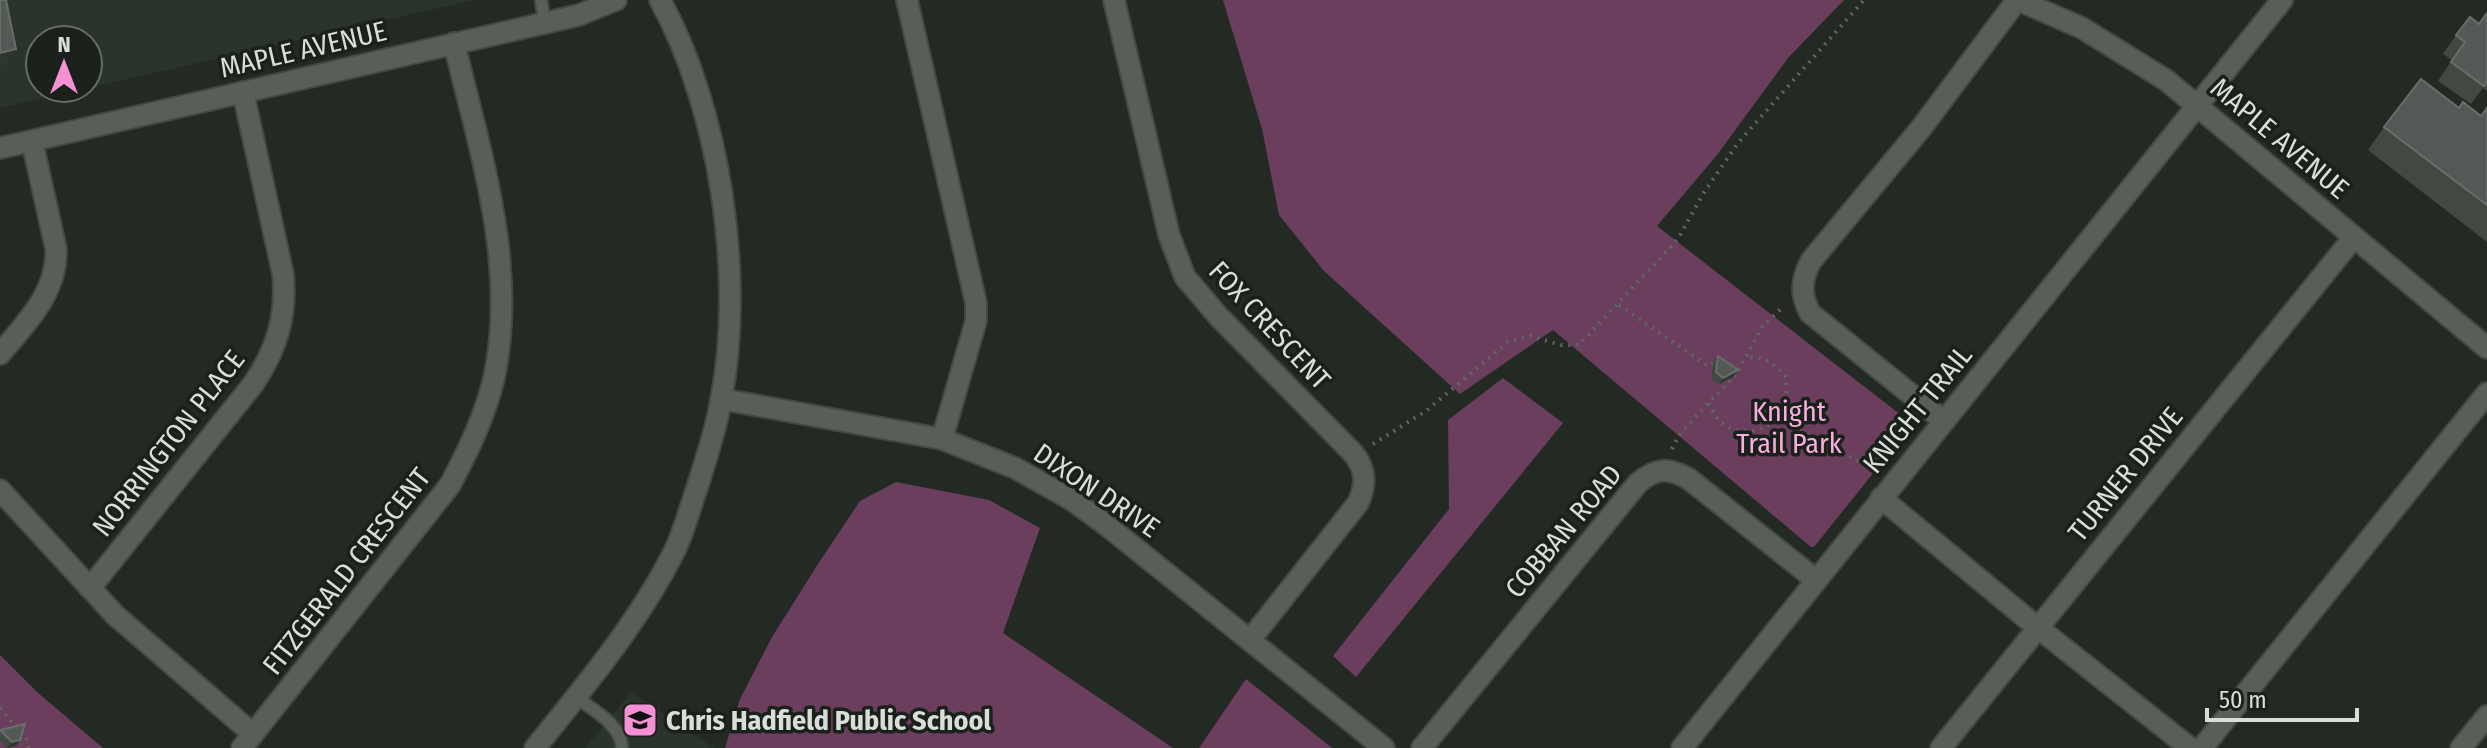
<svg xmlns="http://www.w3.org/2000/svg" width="2487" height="748" font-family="'Fira Sans Condensed',sans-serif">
<rect width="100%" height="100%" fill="#232a24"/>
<!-- built -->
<g fill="#2a342a">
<path d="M0,0H474L88,88V40H40V88H87L0,108Z"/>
<path d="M631,692L714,748H585Z"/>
</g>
<!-- green -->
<g fill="#6a3e5c">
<path d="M1223,0H1844L1788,58L1717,155L1657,226L1910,422L1911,426L1814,547H1811L1553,330L1460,394L1324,271L1279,215L1262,129Z"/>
<path d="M1503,378L1563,423L1356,677L1333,656L1449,509L1448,420Z"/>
<path d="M896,482L989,500L1040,528L1003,633L1173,748H725L740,699L772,637L818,564L860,501Z"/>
<path d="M0,655L37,692L103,748H0Z"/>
<path d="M1246,679L1332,748H1199Z"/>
</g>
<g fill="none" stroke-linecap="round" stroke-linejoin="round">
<defs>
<g id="lane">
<path d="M541,0L545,23"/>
<path d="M576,697C593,710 621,724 622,748"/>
</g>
<g id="street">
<path d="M907,0L976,303V321L942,439"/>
<path d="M1114,0L1169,235L1185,277L1219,317L1352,452C1366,468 1367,484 1358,503L1250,640"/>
<path d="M0,354C26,323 58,292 56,249L32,141"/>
<path d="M1944,421L1810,313C1800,294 1801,280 1811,261L1922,127L2017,0"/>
<path d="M0,490L115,615L253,734"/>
<path d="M1881,498L2037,627L2190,748"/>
<path d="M90,588L254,383C277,348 287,316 283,274L243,92"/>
<path d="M242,748L450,485C468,451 485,416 494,378C518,266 480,152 454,43"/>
<path d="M1422,748L1638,483C1656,468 1668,467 1689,479L1816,580"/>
<path d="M1682,748L2282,0"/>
<path d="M1941,748L2354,237"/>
<path d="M2202,748L2487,393"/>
<path d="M2461,748L2487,716"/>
</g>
<g id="secondary">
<path d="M2018,0L2082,28L2166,80L2487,348"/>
<path d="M0,148L545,23L579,15L616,0"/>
<path d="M721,399L942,439L1015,468L1072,500L1105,524L1384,748"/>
<path d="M535,748C585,686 639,622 675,550C684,531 690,508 697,488C706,459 716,430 721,400C745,278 720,109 660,0"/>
</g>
</defs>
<!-- lane casing -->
<use href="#lane" stroke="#424842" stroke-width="15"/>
<!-- street casing -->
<use href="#street" stroke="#424842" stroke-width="24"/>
<!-- secondary casing -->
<use href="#secondary" stroke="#424842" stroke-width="24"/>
<!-- path -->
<g stroke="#616762" stroke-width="4" stroke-dasharray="2 6" stroke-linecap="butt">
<path d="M1619,305L1708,366L1717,362"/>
<path d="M1709,403C1712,409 1715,416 1719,420C1738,441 1779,431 1786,402C1787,395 1786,385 1786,377C1773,363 1764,355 1745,358"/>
<path d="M1779,418L1820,442L1879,471"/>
<path d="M1373,444L1426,411L1508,342L1530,336L1561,345H1579L1678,239L1703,194L1738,143L1864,0"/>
<path d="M1672,449L1678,437L1699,413L1736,375L1762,327L1784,306"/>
<path d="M0,708L26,738L29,748"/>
</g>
<!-- lane -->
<use href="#lane" stroke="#585f58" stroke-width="11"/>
<!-- street -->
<use href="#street" stroke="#585f58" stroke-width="20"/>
<!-- secondary -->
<use href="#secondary" stroke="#585f58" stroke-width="20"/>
</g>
<!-- wall -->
<g fill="#424943">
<path d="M2487,13V91L2483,88L2471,104L2438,81L2452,60L2443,54L2456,35L2479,24Z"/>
<path d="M2459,108L2481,116L2487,108V242L2368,150L2384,127Z"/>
<path d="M1718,356L1734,376L1719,384L1711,379L1713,362Z"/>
<path d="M0,729L16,746L7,748L0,741Z"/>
</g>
<!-- shaded-wall -->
<g fill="#2f3630">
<path d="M16,49L3,68H0V53Z"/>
<path d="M1738,370L1734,376L1719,384L1723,378Z"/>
<path d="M20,740L16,746L7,748L12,742Z"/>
</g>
<!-- building -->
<g fill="#535954" stroke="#686e69" stroke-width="2">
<path d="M0,0H6L16,49L0,53Z"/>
<path d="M2487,13V82L2484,86L2451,62L2465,42L2456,35L2470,17L2479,24Z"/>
<path d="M2421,79L2459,108L2463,102L2481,116L2487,108V205L2384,127Z"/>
<path d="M1718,356L1738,370L1723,378L1716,372Z"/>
<path d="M25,724L20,740L12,742L0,730Z"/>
</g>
<!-- icons -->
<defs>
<symbol id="school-square" viewBox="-11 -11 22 22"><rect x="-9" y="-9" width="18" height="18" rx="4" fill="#f491d4" stroke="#1a201a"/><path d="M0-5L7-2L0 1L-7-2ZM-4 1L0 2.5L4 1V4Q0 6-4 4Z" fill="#111"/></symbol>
</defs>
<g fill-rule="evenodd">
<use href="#school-square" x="620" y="700" width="40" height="40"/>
</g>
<g text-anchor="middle" stroke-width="7" stroke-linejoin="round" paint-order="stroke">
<!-- street labels -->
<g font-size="28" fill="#dadeda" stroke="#1a201a">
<text transform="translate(303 49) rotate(-13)" y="10">MAPLE AVENUE</text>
<text transform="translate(2280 138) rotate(40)" y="10">MAPLE AVENUE</text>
<text transform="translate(1270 325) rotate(47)" y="10">FOX CRESCENT</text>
<text transform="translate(1917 409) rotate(-51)" y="10">KNIGHT TRAIL</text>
<text transform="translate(168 443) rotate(-52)" y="10">NORRINGTON PLACE</text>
<text transform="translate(2125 474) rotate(-51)" y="10">TURNER DRIVE</text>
<text transform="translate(1097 490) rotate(34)" y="10">DIXON DRIVE</text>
<text transform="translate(1563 531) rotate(-50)" y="10">COBBAN ROAD</text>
<text transform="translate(346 571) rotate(-52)" y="10">FITZGERALD CRESCENT</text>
</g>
<!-- park labels -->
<g font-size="28" fill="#f8aede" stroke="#1a201a">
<text x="1789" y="421">Knight<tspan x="1789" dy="32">Trail Park</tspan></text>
</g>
<!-- poi labels -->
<g font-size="28" font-weight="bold" fill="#dadeda" stroke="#1a201a" text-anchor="start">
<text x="666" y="730">Chris Hadfield Public School</text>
</g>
</g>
<!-- north arrow -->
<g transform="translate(64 64)"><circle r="38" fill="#1a201a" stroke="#676c67" stroke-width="2"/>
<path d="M0-6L14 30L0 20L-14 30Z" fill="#f491d4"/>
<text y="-12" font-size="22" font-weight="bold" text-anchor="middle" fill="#dadeda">N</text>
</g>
<!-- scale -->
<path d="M2207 708v12h150v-12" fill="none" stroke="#dadeda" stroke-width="4"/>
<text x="2219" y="708" font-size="24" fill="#dadeda" stroke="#1a201a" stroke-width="6" paint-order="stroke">50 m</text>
</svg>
